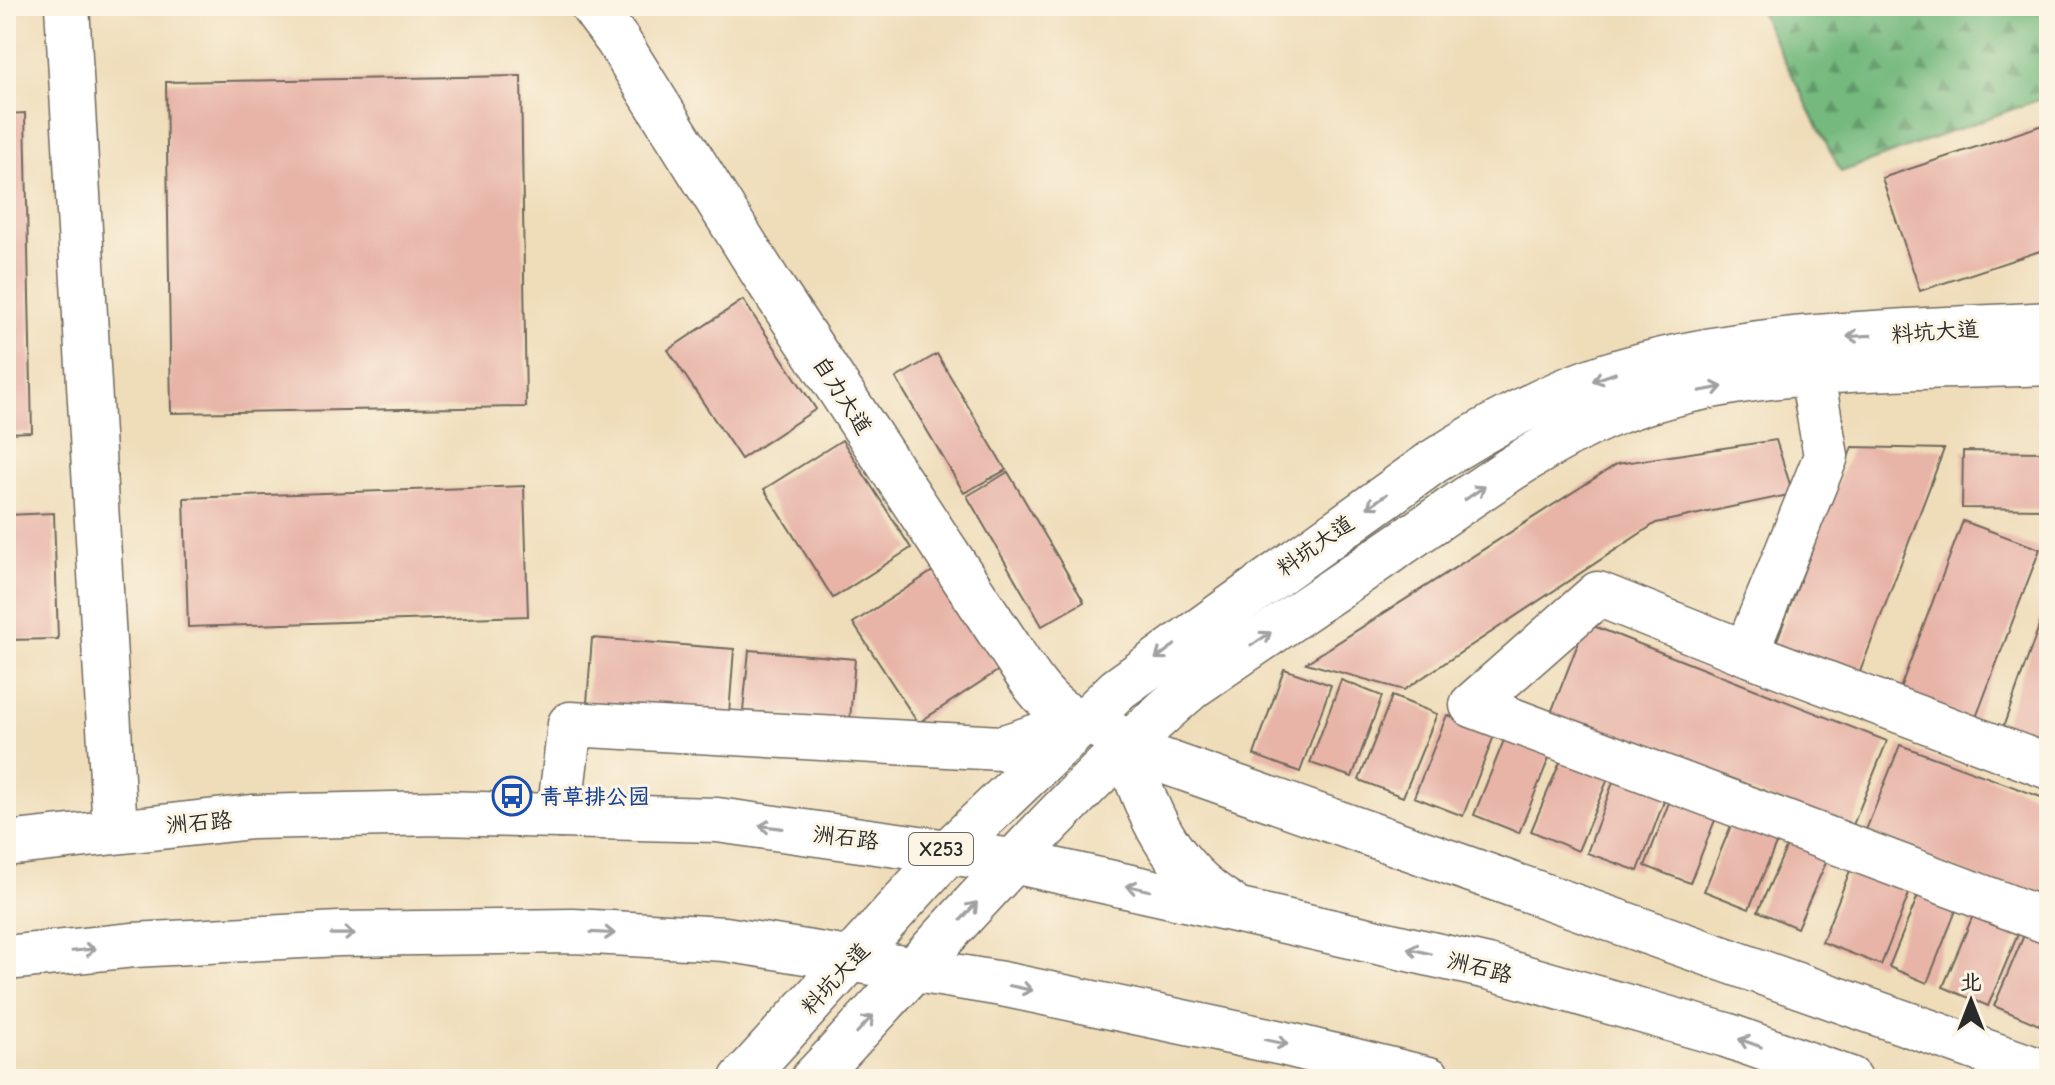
<svg xmlns="http://www.w3.org/2000/svg" width="2055" height="1085" font-family="'Comic Neue','LXGW WenKai TC',sans-serif">
<defs>
<pattern id="forest-firs" width="22" height="20" patternUnits="userSpaceOnUse" patternTransform="scale(2)"><rect width="22" height="20" fill="#74b97e"/><path d="M5 1l3.5 6h-7zM16 11l3.5 6h-7z" fill="#5f9767"/></pattern>
</defs>
<rect width="100%" height="100%" fill="#fcf5e5"/>
<filter id="ink" filterUnits="userSpaceOnUse"><feTurbulence type="fractalNoise" baseFrequency=".0125" numOctaves="2"/><feDisplacementMap in="SourceGraphic" scale="16" xChannelSelector="R" yChannelSelector="G"/><feConvolveMatrix kernelMatrix="1 2 1 2 8 2 1 2 1" color-interpolation-filters="sRGB"/></filter>
<filter id="wash" filterUnits="userSpaceOnUse"><feTurbulence type="fractalNoise" baseFrequency=".006" numOctaves="4" result="noise"/><feDisplacementMap in="SourceGraphic" scale="32" xChannelSelector="R" yChannelSelector="G"/><feGaussianBlur stdDeviation="1.8" result="paint"/><feColorMatrix in="noise" values="0 0 0 0 0 0 0 0 0 0 0 0 0 0 0 0 0 1.4 0 .05"/><feComposite in="paint" operator="in"/></filter>
<g filter="url(#wash)">
<rect width="100%" height="100%" fill="#efddba"/>
<!-- forest -->
<path fill="url(#forest-firs)" stroke="#507254" stroke-width="2" d="M1757,6H2049V96L1841,172Z"/>
<g id="blocks">
<!-- building -->
<g fill="#e7b4a7">
<path d="M521,76L526,407L171,413L166,82Z"/>
<path d="M25,113L32,432L6,433V114Z"/>
<path d="M2049,123V248L1920,291L1882,178Z"/>
<path d="M743,300L816,409L741,459L668,350Z"/>
<path d="M937,354L1006,470L964,493L896,378Z"/>
<path d="M842,440L911,548L833,598L764,489Z"/>
<path d="M1776,440L1793,494L1656,523L1404,690L1306,663L1617,464Z"/>
<path d="M1852,447L1944,449L1855,685L1772,653Z"/>
<path d="M1963,451L2049,452V509L1962,508Z"/>
<path d="M1008,472L1084,602L1042,626L967,496Z"/>
<path d="M524,486L528,616L188,627L184,498Z"/>
<path d="M54,513L58,639L6,640V515Z"/>
<path d="M1963,521L2040,549L1972,728L1896,699Z"/>
<path d="M933,571L999,670L918,723L853,623Z"/>
<path d="M2049,598V753L2000,736Z"/>
<path d="M1586,623L1887,741L1851,830L1551,713Z"/>
<path d="M592,638L734,649L729,714L587,703Z"/>
<path d="M749,650L855,659L850,720L743,711Z"/>
<path d="M1284,669L1331,685L1300,772L1254,755Z"/>
<path d="M1341,680L1382,696L1352,777L1310,763Z"/>
<path d="M1392,696L1437,714L1403,797L1359,780Z"/>
<path d="M1447,715L1495,733L1463,816L1414,797Z"/>
<path d="M1506,735L1551,753L1519,833L1474,815Z"/>
<path d="M1900,745L2049,800V904L1864,835Z"/>
<path d="M1563,755L1610,774L1578,851L1531,831Z"/>
<path d="M1616,774L1667,793L1638,871L1587,853Z"/>
<path d="M1673,792L1719,810L1690,883L1645,866Z"/>
<path d="M1735,816L1780,834L1749,909L1704,891Z"/>
<path d="M1790,839L1829,856L1797,928L1758,911Z"/>
<path d="M1853,863L1912,886L1881,965L1822,942Z"/>
<path d="M1921,888L1959,903L1927,983L1889,967Z"/>
<path d="M1976,908L2021,927L1988,1006L1943,987Z"/>
<path d="M2027,928L2049,936V999L2039,1025L1994,1006Z"/>
</g>
</g>
</g>
<g filter="url(#ink)">
<use href="#blocks" fill-opacity="0" stroke="#70695d" stroke-width="2"/>
<g fill="none" stroke-linecap="round" stroke-linejoin="round">
<defs>
<g id="minor">
<path d="M67,6L115,830"/>
<path d="M592,6L618,41L768,281L1003,638C1020,663 1037,695 1062,712C1086,727 1109,722 1126,748L2049,1074"/>
<path d="M1812,375L1826,456L1746,653L2049,767"/>
<path d="M1746,653L1598,594L1472,705L2049,922"/>
<path d="M559,816L570,724L1001,748L1074,724"/>
<path d="M742,1079L950,850L1118,689L1433,462C1488,427 1545,395 1607,375C1749,330 1902,333 2049,324"/>
<path d="M813,1079C938,947 1055,805 1193,686C1270,633 1347,581 1424,528C1484,487 1542,444 1610,415C1736,363 1913,369 2049,363"/>
</g>
<g id="major">
<path d="M1126,748C1147,812 1169,867 1229,904"/>
<path d="M6,844L252,817L440,813L717,820L1013,861L1262,916L1488,967L1726,1035L1850,1079"/>
<path d="M6,958L134,945L339,934L573,931L725,939L1002,984L1282,1043L1429,1079"/>
</g>
</defs>
<!-- minor casing -->
<use href="#minor" stroke="#70695d" stroke-width="47"/>
<!-- major casing -->
<use href="#major" stroke="#70695d" stroke-width="47"/>
<!-- minor -->
<use href="#minor" stroke="#fff" stroke-width="44"/>
<!-- major -->
<use href="#major" stroke="#fff" stroke-width="44"/>
</g>
<!-- one-way arrows -->
<defs><path id="oneway-shaft" d="M-6 0H5M1.5-3L5.5 0L1.5 3" fill="none" stroke-width="1.6" stroke-linecap="round" stroke-linejoin="round" transform="scale(2)"/></defs>
<g stroke="#a0a0a0">
<use href="#oneway-shaft" transform="translate(1859 336) rotate(177)"/>
<use href="#oneway-shaft" transform="translate(1604 377) rotate(161)"/>
<use href="#oneway-shaft" transform="translate(1711 389) rotate(-11)"/>
<use href="#oneway-shaft" transform="translate(1475 493) rotate(-34)"/>
<use href="#oneway-shaft" transform="translate(1377 501) rotate(145)"/>
<use href="#oneway-shaft" transform="translate(1261 639) rotate(-34)"/>
<use href="#oneway-shaft" transform="translate(1165 652) rotate(144)"/>
<use href="#oneway-shaft" transform="translate(771 827) rotate(-173)"/>
<use href="#oneway-shaft" transform="translate(1138 888) rotate(-167)"/>
<use href="#oneway-shaft" transform="translate(969 911) rotate(-48)"/>
<use href="#oneway-shaft" transform="translate(603 933) rotate(3)"/>
<use href="#oneway-shaft" transform="translate(343 934) rotate(-1)"/>
<use href="#oneway-shaft" transform="translate(84 950) rotate(-6)"/>
<use href="#oneway-shaft" transform="translate(1419 951) rotate(-167)"/>
<use href="#oneway-shaft" transform="translate(1021 988) rotate(12)"/>
<use href="#oneway-shaft" transform="translate(865 1024) rotate(-47)"/>
<use href="#oneway-shaft" transform="translate(1276 1042) rotate(12)"/>
<use href="#oneway-shaft" transform="translate(1750 1043) rotate(-160)"/>
</g>
</g>
<!-- icons -->
<defs>
<symbol id="bus-ring" viewBox="-11 -11 22 22"><circle r="9.5" fill="#fcf5e5" stroke="#1a4fb4" stroke-width="1.5"/><path d="M-5-6H5V4H4V6H2V4H-2V6H-4V4H-5ZM-3.5-4V0h7V-4ZM-3.5 1.2v1.5H-2V1.2ZM2 1.2v1.5H3.5V1.2Z" fill="#1a4fb4"/></symbol>
</defs>
<g fill-rule="evenodd">
<use href="#bus-ring" x="490" y="774" width="44" height="44"/>
</g>
<g text-anchor="middle" stroke-width="6" stroke-linejoin="round" paint-order="stroke">
<!-- shield labels -->
<rect fill="#fcf5e5" stroke="#6a6863" stroke-width="2" x="909" y="833" width="64" height="32" rx="6"/>
<g font-size="20" font-weight="bold" fill="#2b2b2b">
<text x="941" y="856">X253</text>
</g>
<!-- street labels -->
<g font-size="22" fill="#2b2b2b" stroke="#fcf5e5">
<text transform="translate(1935 331) rotate(-4)" y="8">料坑大道</text>
<text transform="translate(843 395) rotate(57)" y="8">自力大道</text>
<text transform="translate(1315 545) rotate(-35)" y="8">料坑大道</text>
<text transform="translate(199 822) rotate(-5)" y="8">洲石路</text>
<text transform="translate(846 837) rotate(7)" y="8">洲石路</text>
<text transform="translate(1480 967) rotate(14)" y="8">洲石路</text>
<text transform="translate(835 978) rotate(-47)" y="8">料坑大道</text>
</g>
<!-- transit labels -->
<g font-size="22" font-weight="bold" fill="#164399" stroke="#fcf5e5" text-anchor="start">
<text x="540" y="804">青草排公园</text>
</g>
</g>
<!-- margin -->
<rect width="2055" height="1085" fill="none" stroke="#fcf5e5" stroke-width="32"/>
<!-- north arrow -->
<g transform="translate(1971 1001)" stroke="#fcf5e5" stroke-width="6" paint-order="stroke">
<path d="M0-6L14 30L0 20L-14 30Z" fill="#2b2b2b"/>
<text y="-12" font-size="22" font-weight="bold" text-anchor="middle" fill="#2b2b2b">北</text>
</g>
</svg>
